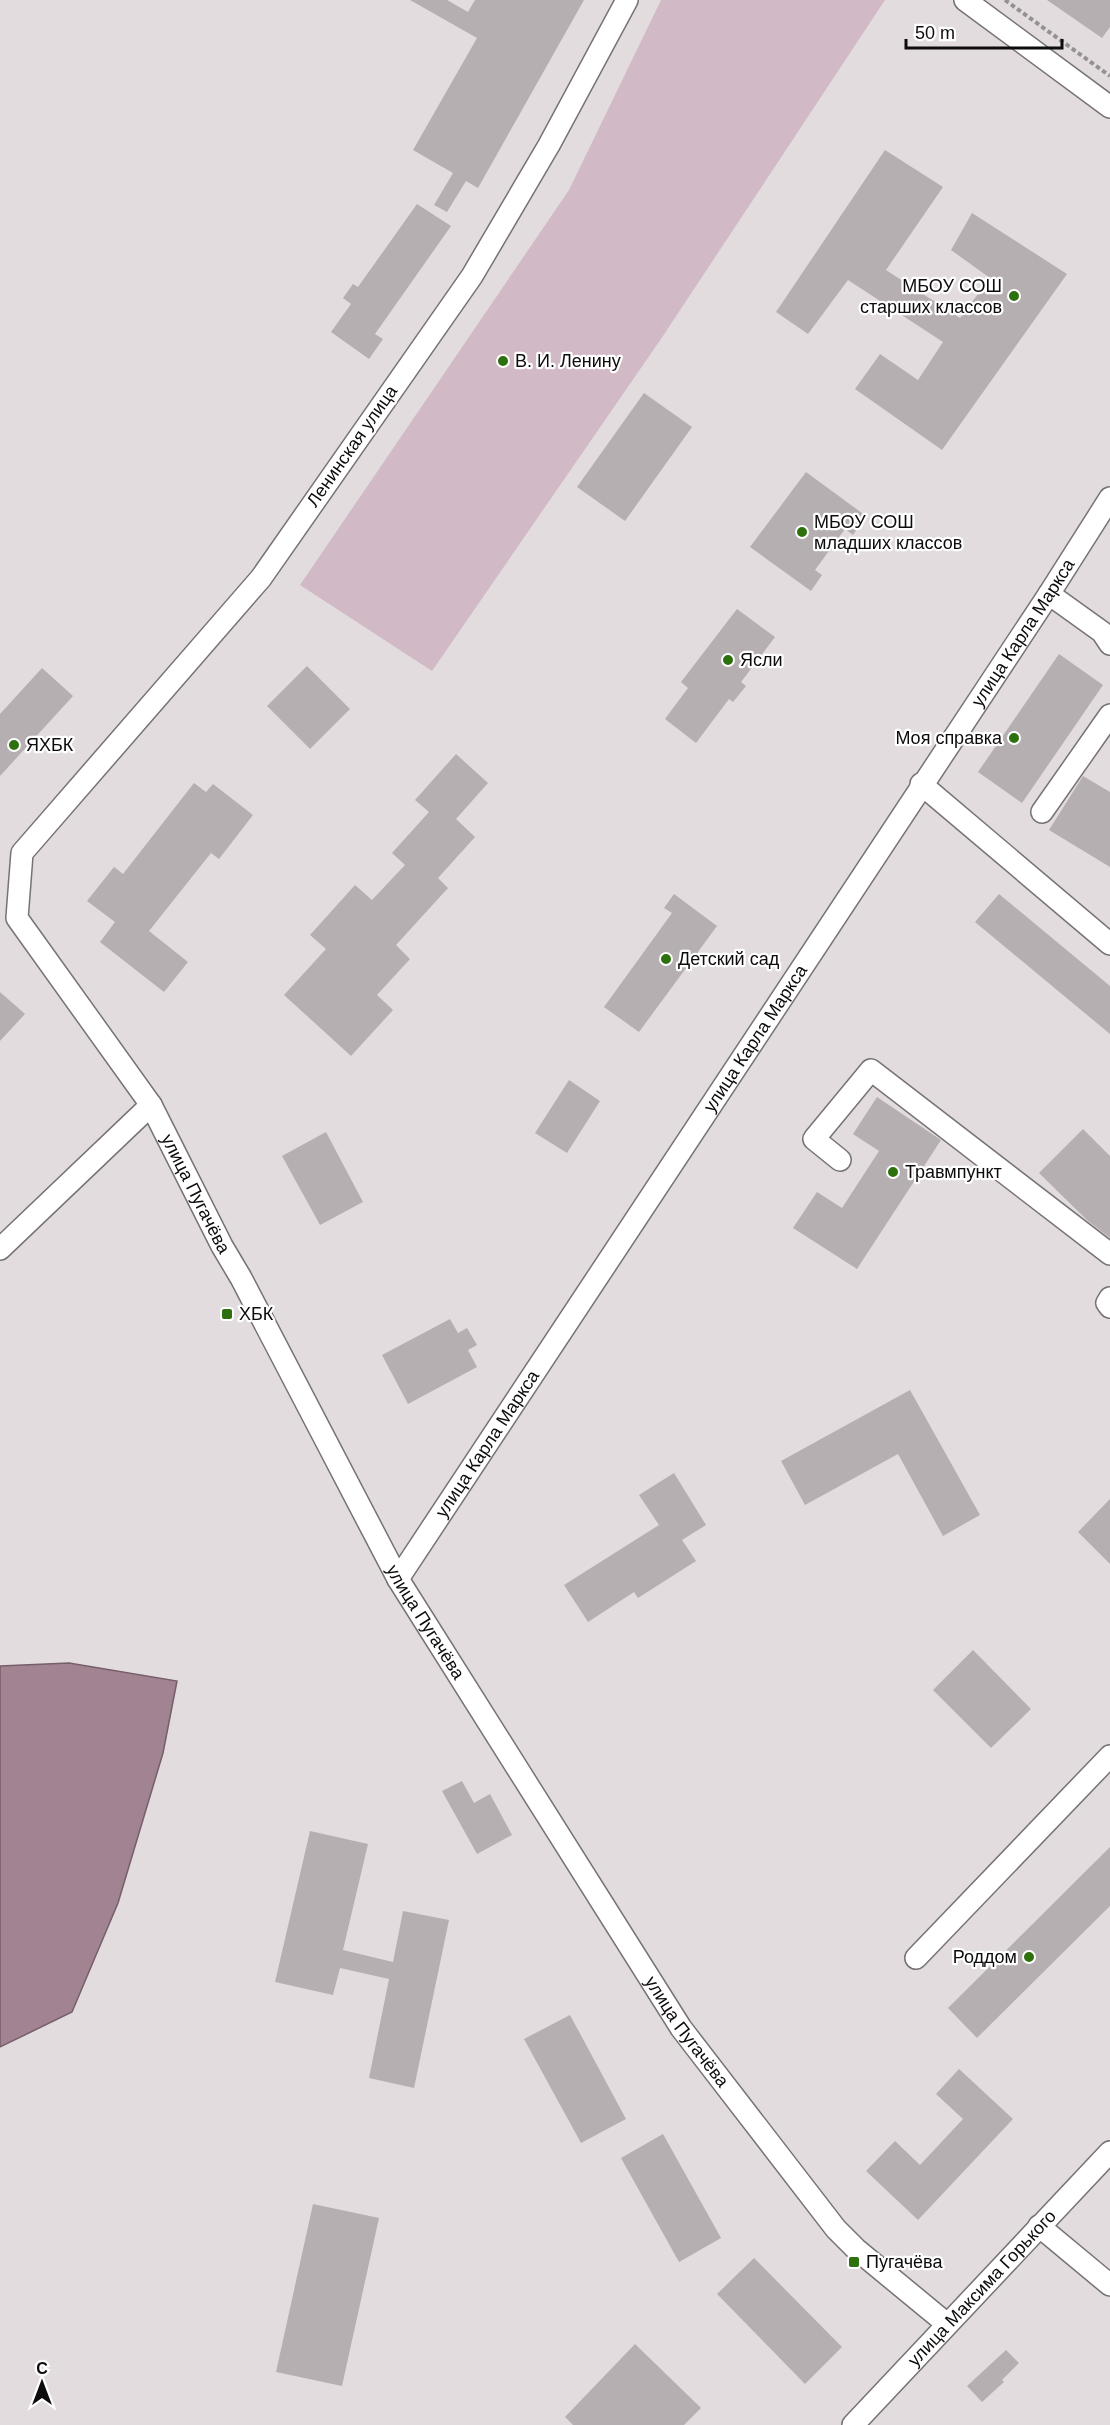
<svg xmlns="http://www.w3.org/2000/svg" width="1110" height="2425" font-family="Helvetica,sans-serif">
<rect width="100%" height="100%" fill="#e2dcdf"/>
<!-- green -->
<path fill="#d1bac5" d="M661,0H885L663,336L432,671L300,585L569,190Z"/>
<!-- water -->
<path fill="#a18391" stroke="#755f69" stroke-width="1.5" d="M69,1663L177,1681L163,1753L118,1903L72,2012L0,2047V1666Z"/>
<!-- building -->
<g fill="#b5afb2">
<path d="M410,0H447L468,12L475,0H584L478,188L466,181L447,212L434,205L453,173L413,150L477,38Z"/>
<path d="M1047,0H1110V27L1102,38Z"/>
<path d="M885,150L943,187L886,270L960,318L990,278L951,250L972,213L1067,274L942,450L855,389L880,354L918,380L943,342L848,280L808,334L776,312Z"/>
<path d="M417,204L451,226L375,334L383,339L369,359L331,332L351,304L343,298L353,284L358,287Z"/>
<path d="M644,393L692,427L625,521L577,487Z"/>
<path d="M806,472L866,516L853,535L845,529L815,570L822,575L811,591L750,547Z"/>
<path d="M737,609L775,637L741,682L746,686L733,702L729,699L696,743L665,719L688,688L681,682Z"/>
<path d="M1059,654L1103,685L1022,803L978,772Z"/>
<path d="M307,666L350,709L310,749L267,706Z"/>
<path d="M42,668L73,696L0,776V714Z"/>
<path d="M456,754L488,783L456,819L475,837L438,878L448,888L396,945L410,959L377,995L393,1010L351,1056L284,995L326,949L310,935L355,885L372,900L405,865L392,853L429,812L415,800Z"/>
<path d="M1083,776L1110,792V867L1049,830Z"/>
<path d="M194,783L206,792L213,784L253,815L219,859L211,853L149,931L188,962L164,992L100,942L115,922L87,901L114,867L123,874Z"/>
<path d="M674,894L717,926L639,1032L604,1007L672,913L664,908Z"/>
<path d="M999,894L1110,986V1034L975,922Z"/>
<path d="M0,992L25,1014L0,1041Z"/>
<path d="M569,1080L600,1101L567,1153L535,1133Z"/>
<path d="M877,1097L941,1140L857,1269L793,1228L817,1192L842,1208L879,1151L853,1134Z"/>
<path d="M1083,1129L1110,1156V1238L1088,1221L1039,1173Z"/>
<path d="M326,1132L363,1202L320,1225L282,1156Z"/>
<path d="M450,1319L458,1333L467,1328L477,1345L468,1350L477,1367L408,1404L382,1355Z"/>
<path d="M910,1390L980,1515L943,1536L898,1454L805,1505L781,1461Z"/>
<path d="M674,1473L706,1525L682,1540L696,1561L638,1598L634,1592L588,1622L564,1585L659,1525L639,1495Z"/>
<path d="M1110,1499V1564L1078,1532Z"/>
<path d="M973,1650L1031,1709L991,1748L933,1690Z"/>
<path d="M462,1781L474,1803L490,1794L512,1835L477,1854L442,1791Z"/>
<path d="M310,1831L368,1844L343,1950L393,1962L403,1911L449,1920L414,2088L369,2078L389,1979L340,1968L333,1995L275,1982Z"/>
<path d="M1110,1847V1906L977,2038L948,2008Z"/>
<path d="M570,2015L626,2119L581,2143L524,2039Z"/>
<path d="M959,2069L1013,2119L918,2220L866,2171L895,2141L920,2165L963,2119L936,2094Z"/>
<path d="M663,2134L721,2238L679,2262L621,2158Z"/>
<path d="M313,2204L379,2218L342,2386L276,2372Z"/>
<path d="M754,2258L842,2347L805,2384L717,2294Z"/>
<path d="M635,2344L701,2408L684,2425H573L565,2417Z"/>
<path d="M1006,2350L1019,2363L1002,2380L1004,2382L982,2402L967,2386Z"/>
</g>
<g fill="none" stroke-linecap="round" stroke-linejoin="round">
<defs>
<g id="minor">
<path id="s1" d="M627,0L549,145L472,276L261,578L22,853L17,918L151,1105L222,1246L241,1278L398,1579L681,2028L836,2229L856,2249L947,2324"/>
<path d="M965,0L1110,107"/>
<path d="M1049,594L1102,632L1110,644"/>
<path d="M921,784L1110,944"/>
<path d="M1042,812L1110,715"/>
<path d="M840,1160L814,1139L871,1070L1110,1254"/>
<path d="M0,1249L151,1105"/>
<path d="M1110,1298L1107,1303L1110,1307"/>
<path id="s2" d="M398,1579L1049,594L1110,498"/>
<path d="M916,1958L1110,1756"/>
<path d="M1039,2226L1110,2285"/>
<path id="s3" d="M853,2425L1110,2152"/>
</g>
</defs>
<!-- minor casing -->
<use href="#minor" stroke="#777274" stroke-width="24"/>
<!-- path -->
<path stroke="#959193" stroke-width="4" stroke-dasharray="4.5 3" stroke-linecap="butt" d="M1005,0L1110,76"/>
<!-- minor -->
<use href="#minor" stroke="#fff" stroke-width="21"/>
</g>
<!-- markers -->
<g fill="#2c710e" stroke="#fff" stroke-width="2">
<circle cx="1014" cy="296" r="6"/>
<circle cx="503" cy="361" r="6"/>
<circle cx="802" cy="532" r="6"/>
<circle cx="728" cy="660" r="6"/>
<circle cx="1014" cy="738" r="6"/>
<circle cx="14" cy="745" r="6"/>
<circle cx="666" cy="959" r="6"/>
<circle cx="893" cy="1172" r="6"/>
<rect x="221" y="1308" width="12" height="12" rx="3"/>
<circle cx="1029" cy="1957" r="6"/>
<rect x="848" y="2256" width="12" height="12" rx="3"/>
</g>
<g text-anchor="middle" stroke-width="4.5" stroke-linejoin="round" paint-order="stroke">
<!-- poi labels -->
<g font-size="18" fill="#0d0b0c" stroke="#fff" text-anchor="start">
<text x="1002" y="292" text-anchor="end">МБОУ СОШ<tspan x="1002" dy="21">старших классов</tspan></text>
<text x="515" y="367">В. И. Ленину</text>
<text x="814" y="528">МБОУ СОШ<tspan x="814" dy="21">младших классов</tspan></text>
<text x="740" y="666">Ясли</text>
<text x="1002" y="744" text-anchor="end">Моя справка</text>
<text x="26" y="751">ЯХБК</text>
<text x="678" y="965">Детский сад</text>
<text x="905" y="1178">Травмпункт</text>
<text x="239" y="1320">ХБК</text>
<text x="1017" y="1963" text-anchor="end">Роддом</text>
<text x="866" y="2268">Пугачёва</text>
</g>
<!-- street labels -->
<g font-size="18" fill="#0d0b0c" stroke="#fff">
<text transform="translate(352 446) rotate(-55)" y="6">Ленинская улица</text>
<text dy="6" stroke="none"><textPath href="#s2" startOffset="1134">улица Карла Маркса</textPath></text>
<text dy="6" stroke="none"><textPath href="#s2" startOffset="648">улица Карла Маркса</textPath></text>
<text dy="6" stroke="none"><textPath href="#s1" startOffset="1444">улица Пугачёва</textPath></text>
<text dy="6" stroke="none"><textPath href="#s2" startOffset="162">улица Карла Маркса</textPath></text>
<text dy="6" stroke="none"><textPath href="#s1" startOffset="1930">улица Пугачёва</textPath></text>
<text dy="6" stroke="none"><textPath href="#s1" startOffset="2416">улица Пугачёва</textPath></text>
<text dy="6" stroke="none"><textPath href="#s3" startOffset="188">улица Максима Горького</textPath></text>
</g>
</g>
<!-- north arrow -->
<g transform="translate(42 2383)" stroke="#ffffff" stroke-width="4.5" paint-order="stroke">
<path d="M0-4.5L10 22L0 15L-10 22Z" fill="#0d0b0c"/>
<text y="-9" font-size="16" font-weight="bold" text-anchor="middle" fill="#0d0b0c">С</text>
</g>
<!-- scale -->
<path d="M906 39v9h156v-9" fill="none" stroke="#0d0b0c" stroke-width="3"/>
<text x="915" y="39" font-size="18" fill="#0d0b0c" stroke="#ffffff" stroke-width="4.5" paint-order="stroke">50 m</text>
</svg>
